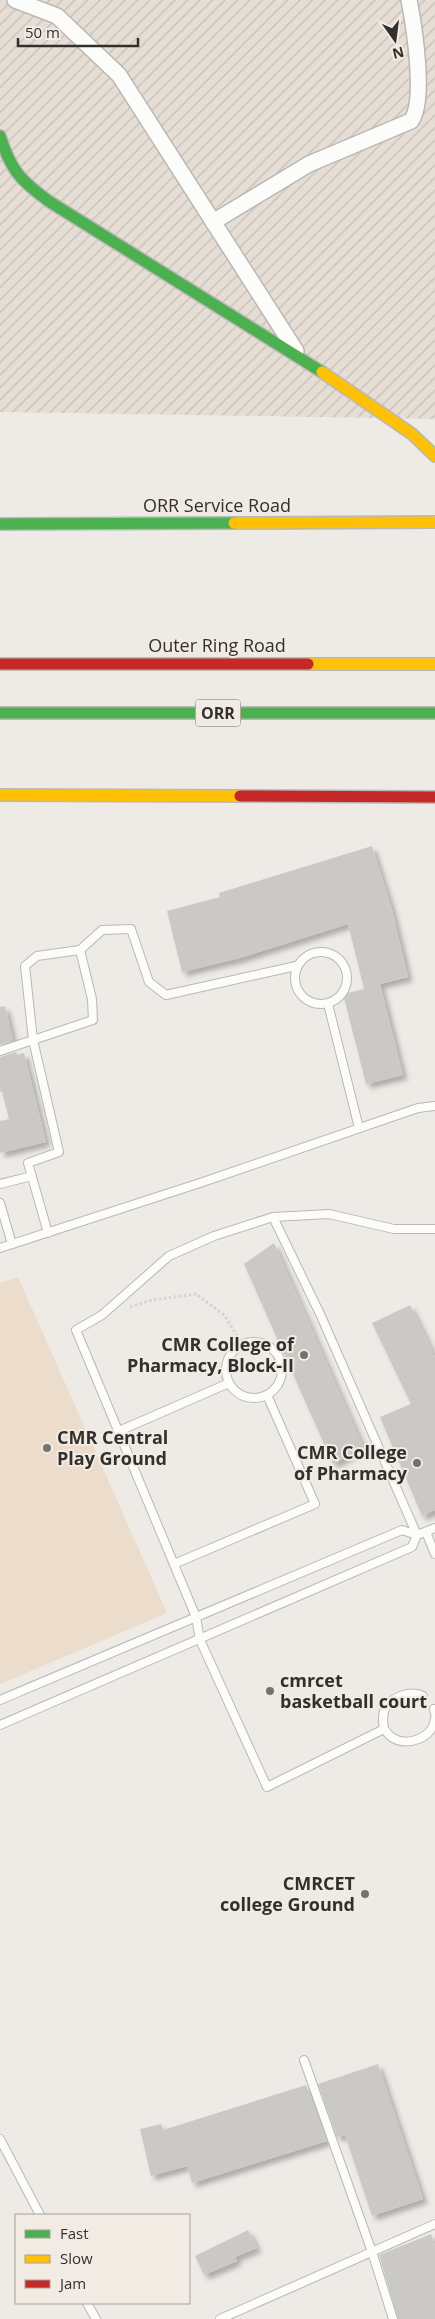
<svg xmlns="http://www.w3.org/2000/svg" width="435" height="2319" font-family="'Open Sans',sans-serif">
<defs>
<pattern id="industrial-furrows" width="10" height="10" patternUnits="userSpaceOnUse" patternTransform="scale(1.25)"><rect width="10" height="10" fill="#e6ded5"/><path d="M-1 1l2-2M0 10L10 0M9 11l2-2" fill="none" stroke="#c6bfb7"/></pattern>
<filter id="shadow"><feDropShadow dx="4.5" dy="4.5" stdDeviation="2.5" flood-color="#0004"/></filter>
</defs>
<rect width="100%" height="100%" fill="#eeebe6"/>
<!-- industrial -->
<path fill="url(#industrial-furrows)" d="M0,0H435V419L0,412Z"/>
<!-- pitch -->
<path fill="#ebdccb" d="M18,1277L167,1613L0,1684V1283Z"/>
<!-- building -->
<g fill="#cbc9c6" filter="url(#shadow)">
<path d="M372,846L392,910L408,977L380,984L403,1075L366,1084L343,994L364,989L348,924L240,958L182,972L167,911L220,897L219,893Z"/>
<path d="M5,1006L13,1041L0,1045V1007Z"/>
<path d="M16,1052L17,1055L24,1053L46,1142L0,1153V1121L9,1119L2,1091L0,1092V1057Z"/>
<path d="M274,1243L363,1447L333,1464L244,1264Z"/>
<path d="M410,1305L435,1357V1510L422,1516L380,1417L411,1404L372,1323Z"/>
<path d="M378,2064L423,2199L372,2216L345,2135L337,2137L318,2084Z"/>
<path d="M306,2085L327,2141L192,2183L187,2166L151,2176L140,2129L161,2124L163,2130Z"/>
<path d="M248,2230L257,2248L235,2257L237,2261L204,2275L195,2256Z"/>
<path d="M431,2234L435,2246V2319H398L379,2255Z"/>
</g>
<g fill="none" stroke-linecap="round" stroke-linejoin="round">
<defs>
<g id="lane">
<circle cx="321" cy="978" r="26"/>
<path d="M328,1004L359,1128"/>
<path d="M0,1051L33,1040L25,966L37,956L80,950"/>
<path d="M0,1184L32,1176"/>
<path d="M0,1203L12,1244"/>
<path d="M48,1233L28,1163L59,1152L33,1040L93,1020L92,999L80,950L102,930L131,929L149,982L166,995L296,966"/>
<path d="M0,1248L203,1182L418,1108L435,1106"/>
<circle cx="254" cy="1370" r="28"/>
<path d="M119,1431L229,1383"/>
<path d="M426,1532L435,1554"/>
<path d="M174,1564L315,1504L267,1395"/>
<path d="M423,1696C411,1690 392,1696 385,1709C382,1715 383,1722 384,1729C386,1731 389,1736 393,1738C407,1747 433,1738 435,1719"/>
<path d="M0,1700L402,1530L417,1535L435,1528"/>
<path d="M434,1709L435,1714"/>
<path d="M0,1725L412,1547L417,1535L321,1316L273,1217"/>
<path d="M384,1729L267,1787L200,1640L196,1617L76,1330L102,1315L169,1256L214,1236L273,1217L329,1214L394,1229H435"/>
<path d="M304,2060L372,2252L393,2319"/>
<path d="M0,2139L40,2215"/>
<path d="M87,2303L96,2319"/>
<path d="M220,2319L435,2224"/>
</g>
<g id="street">
<path d="M15,0L57,16L119,75L296,351"/>
<path d="M213,222L309,164L411,121C426,102 414,25 409,0"/>
</g>
<g id="fast">
<path d="M0,136C11,171 21,181 50,202L322,372"/>
<path d="M0,524L234,523"/>
<path d="M0,713H435"/>
</g>
<g id="slow">
<path d="M322,372L412,434L435,456"/>
<path d="M234,523L435,522"/>
<path d="M308,664H435"/>
<path d="M0,795L240,796"/>
</g>
<g id="jam">
<path d="M0,664H308"/>
<path d="M240,796L435,797"/>
</g>
</defs>
<!-- lane casing -->
<use href="#lane" stroke="#bab8b4" stroke-width="10"/>
<!-- street casing -->
<use href="#street" stroke="#bab8b4" stroke-width="18"/>
<!-- fast casing -->
<use href="#fast" stroke="#bab8b4" stroke-width="14"/>
<!-- slow casing -->
<use href="#slow" stroke="#bab8b4" stroke-width="14"/>
<!-- jam casing -->
<use href="#jam" stroke="#bab8b4" stroke-width="14"/>
<!-- path -->
<path stroke="#d4d4d2" stroke-width="3" stroke-dasharray="2.5 2.5" stroke-linecap="butt" d="M130,1307L152,1300L196,1294L224,1315L242,1344"/>
<!-- lane -->
<use href="#lane" stroke="#fcfcfb" stroke-width="8"/>
<!-- street -->
<use href="#street" stroke="#fcfcfb" stroke-width="15"/>
<!-- fast -->
<use href="#fast" stroke="#4caf50" stroke-width="11"/>
<!-- slow -->
<use href="#slow" stroke="#ffc107" stroke-width="11"/>
<!-- jam -->
<use href="#jam" stroke="#c62828" stroke-width="11"/>
</g>
<!-- markers -->
<g fill="#74716e" stroke="#f2ebe3" stroke-width="2">
<circle cx="304" cy="1355" r="5"/>
<circle cx="47" cy="1448" r="5"/>
<circle cx="417" cy="1463" r="5"/>
<circle cx="270" cy="1691" r="5"/>
<circle cx="365" cy="1894" r="5"/>
</g>
<g text-anchor="middle" stroke-width="4" stroke-linejoin="round" paint-order="stroke">
<!-- shield labels -->
<rect fill="#f2ebe3" stroke="#6c6864" stroke-width="1" x="195.5" y="699.5" width="45" height="27" rx="4"/>
<g font-size="16" font-weight="bold" fill="#32302d">
<text x="218" y="719">ORR</text>
</g>
<!-- street labels -->
<g font-size="18" fill="#32302d" stroke="#f2ebe3">
<text x="217" y="512">ORR Service Road</text>
<text x="217" y="652">Outer Ring Road</text>
</g>
<!-- poi labels -->
<g font-size="18" font-weight="bold" fill="#32302d" stroke="#f2ebe3" text-anchor="end">
<text x="294" y="1351">CMR College of<tspan x="294" dy="21">Pharmacy, Block-II</tspan></text>
<text x="57" y="1444" text-anchor="start">CMR Central<tspan x="57" dy="21">Play Ground</tspan></text>
<text x="407" y="1459">CMR College<tspan x="407" dy="21">of Pharmacy</tspan></text>
<text x="280" y="1687" text-anchor="start">cmrcet<tspan x="280" dy="21">basketball court</tspan></text>
<text x="355" y="1890">CMRCET<tspan x="355" dy="21">college Ground</tspan></text>
</g>
</g>
<!-- legend -->
<rect x="15" y="2214" width="175" height="90" fill="#f2ebe3" stroke="#a5a09a"/>
<rect x="25" y="2230" width="25" height="8" fill="#4caf50" stroke="#a5a09a"/>
<text x="60" y="2239" font-size="15" fill="#32302d">Fast</text>
<rect x="25" y="2255" width="25" height="8" fill="#ffc107" stroke="#a5a09a"/>
<text x="60" y="2264" font-size="15" fill="#32302d">Slow</text>
<rect x="25" y="2280" width="25" height="8" fill="#c62828" stroke="#a5a09a"/>
<text x="60" y="2289" font-size="15" fill="#32302d">Jam</text>
<!-- north arrow -->
<g transform="translate(395 40) rotate(166)" stroke="#f2ebe3" stroke-width="4" paint-order="stroke">
<path d="M0-4L9 19L0 12L-9 19Z" fill="#32302d"/>
<text y="-8" font-size="14" font-weight="bold" text-anchor="middle" fill="#32302d">N</text>
</g>
<!-- scale -->
<path d="M18 38v8h120v-8" fill="none" stroke="#32302d" stroke-width="2.5"/>
<text x="25" y="38" font-size="15" fill="#32302d" stroke="#f2ebe3" stroke-width="4" paint-order="stroke">50 m</text>
</svg>
